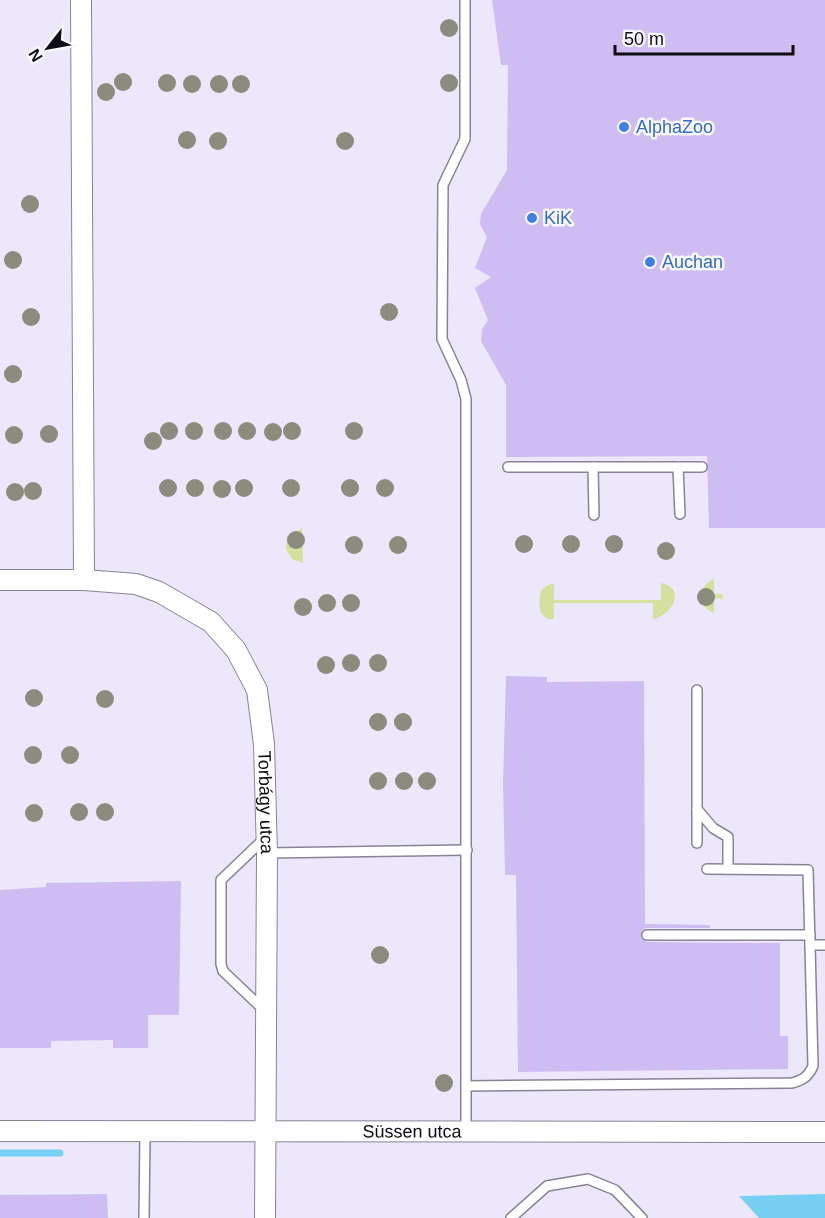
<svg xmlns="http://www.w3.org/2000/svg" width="825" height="1218" font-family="Arial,sans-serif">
<rect width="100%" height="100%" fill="#ede7fb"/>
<!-- green -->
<g fill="#d5e09e">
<path d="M302,528L303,563L292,559L286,549L287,537Z"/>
<path d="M714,579V594H722L723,599L714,598V613C696,606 697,586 714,579Z"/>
<path d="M661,583C687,588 672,616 653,619V603H554V619H547L541,613C538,599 538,585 554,584V600H661Z"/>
</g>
<!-- water -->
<path fill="#77d0f4" d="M825,1194V1218H759L739,1196Z"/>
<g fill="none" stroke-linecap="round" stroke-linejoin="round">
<!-- stream -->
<path stroke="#77d0f4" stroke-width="7" d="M0,1153H60"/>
</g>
<!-- building -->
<g fill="#cdbdf2">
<path d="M492,0H825V528H709L707,456L506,457V385L481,341L482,329L488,320L475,288L491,277L475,268L487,237L480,224L481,214L507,170L508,65H501Z"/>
<path d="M506,676L547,677V682L644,681L645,924L710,925V928H646L642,931L641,938L647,942L780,943V1036H788V1069L518,1072L516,875H505L503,783Z"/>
<path d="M181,881L179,1015H148V1048H113V1040L51,1041V1048H0V890L46,887V883Z"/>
<path d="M107,1194L108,1218H0V1195Z"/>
</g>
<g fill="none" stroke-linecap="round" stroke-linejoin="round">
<defs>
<g id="lane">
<path d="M465,0V139L443,185L442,339L461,380L466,399V1131"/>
<path d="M508,467H702"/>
<path d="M593,467L594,515"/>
<path d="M678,467L680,514"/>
<path d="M697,809L713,828L728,837V869"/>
<path d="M265,838L221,880V964L223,971L265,1011"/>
<path d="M697,843V690"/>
<path d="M267,853L467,850"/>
<path d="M707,869L808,870L810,945H825"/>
<path d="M647,935H810"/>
<path d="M467,1086L792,1083C803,1080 808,1077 813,1066L810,945"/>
<path d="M144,1218L145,1133"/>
<path d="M511,1218L547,1186L588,1179L615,1190L642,1218"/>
</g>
<g id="street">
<path d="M81,0L84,580"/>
<path id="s1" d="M0,580H84L136,584L159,592L211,622L236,650L257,690L264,744L267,853L265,1218"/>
<path id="s2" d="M0,1131L825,1132"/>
</g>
</defs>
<!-- lane casing -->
<use href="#lane" stroke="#888395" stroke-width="12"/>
<!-- street casing -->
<use href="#street" stroke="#888395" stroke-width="22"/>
<!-- lane -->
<use href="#lane" stroke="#fff" stroke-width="9"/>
<!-- street -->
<use href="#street" stroke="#fff" stroke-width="20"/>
</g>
<!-- trees -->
<g fill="#8c8c7e">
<circle cx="449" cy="28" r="9"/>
<circle cx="123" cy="82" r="9"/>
<circle cx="167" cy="83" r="9"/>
<circle cx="449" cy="83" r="9"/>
<circle cx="192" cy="84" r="9"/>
<circle cx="219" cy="84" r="9"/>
<circle cx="241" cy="84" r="9"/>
<circle cx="106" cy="92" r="9"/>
<circle cx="187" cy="140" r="9"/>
<circle cx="218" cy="141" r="9"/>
<circle cx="345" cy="141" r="9"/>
<circle cx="30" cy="204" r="9"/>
<circle cx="13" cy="260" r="9"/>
<circle cx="389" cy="312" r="9"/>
<circle cx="31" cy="317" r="9"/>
<circle cx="13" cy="374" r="9"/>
<circle cx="169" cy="431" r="9"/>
<circle cx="194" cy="431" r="9"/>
<circle cx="223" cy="431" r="9"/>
<circle cx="247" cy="431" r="9"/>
<circle cx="292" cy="431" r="9"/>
<circle cx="354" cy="431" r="9"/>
<circle cx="273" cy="432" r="9"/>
<circle cx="49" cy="434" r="9"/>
<circle cx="14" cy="435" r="9"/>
<circle cx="153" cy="441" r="9"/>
<circle cx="168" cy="488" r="9"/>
<circle cx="195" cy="488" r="9"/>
<circle cx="244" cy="488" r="9"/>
<circle cx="291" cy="488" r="9"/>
<circle cx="350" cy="488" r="9"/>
<circle cx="385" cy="488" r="9"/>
<circle cx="222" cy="489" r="9"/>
<circle cx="33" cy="491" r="9"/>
<circle cx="15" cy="492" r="9"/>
<circle cx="296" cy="540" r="9"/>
<circle cx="524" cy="544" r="9"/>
<circle cx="571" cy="544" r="9"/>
<circle cx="614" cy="544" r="9"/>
<circle cx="354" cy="545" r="9"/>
<circle cx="398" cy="545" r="9"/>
<circle cx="666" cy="551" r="9"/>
<circle cx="706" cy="597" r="9"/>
<circle cx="327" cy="603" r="9"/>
<circle cx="351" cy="603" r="9"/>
<circle cx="303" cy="607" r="9"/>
<circle cx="351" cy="663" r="9"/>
<circle cx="378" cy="663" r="9"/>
<circle cx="326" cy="665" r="9"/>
<circle cx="34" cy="698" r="9"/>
<circle cx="105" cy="699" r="9"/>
<circle cx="378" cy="722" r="9"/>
<circle cx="403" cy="722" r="9"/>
<circle cx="33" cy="755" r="9"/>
<circle cx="70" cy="755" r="9"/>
<circle cx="378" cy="781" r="9"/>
<circle cx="404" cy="781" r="9"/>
<circle cx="427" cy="781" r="9"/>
<circle cx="79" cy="812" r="9"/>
<circle cx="105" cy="812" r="9"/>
<circle cx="34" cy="813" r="9"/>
<circle cx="380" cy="955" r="9"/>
<circle cx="444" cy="1083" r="9"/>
</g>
<!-- markers -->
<g fill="#3f7fe0" stroke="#f9f7ff" stroke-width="2">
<circle cx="624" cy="127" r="6"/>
<circle cx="532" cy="218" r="6"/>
<circle cx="650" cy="262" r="6"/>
</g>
<g text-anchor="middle" stroke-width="5" stroke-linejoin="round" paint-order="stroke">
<!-- shop labels -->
<g font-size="18" fill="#366cbe" stroke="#f9f7ff" text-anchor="start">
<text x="636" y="133">AlphaZoo</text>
<text x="544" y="224">KiK</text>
<text x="662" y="268">Auchan</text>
</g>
<!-- street labels -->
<g font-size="18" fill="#0f0d13" stroke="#f9f7ff">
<text dy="6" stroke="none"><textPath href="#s1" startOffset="416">Torbágy utca</textPath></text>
<text dy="6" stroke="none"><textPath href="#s2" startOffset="412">Süssen utca</textPath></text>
</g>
</g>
<!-- north arrow -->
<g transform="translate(48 48) rotate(239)" stroke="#f9f7ff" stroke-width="4.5" paint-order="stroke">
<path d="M0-4.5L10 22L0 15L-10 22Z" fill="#0f0d13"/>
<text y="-9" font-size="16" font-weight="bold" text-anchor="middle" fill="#0f0d13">N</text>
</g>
<!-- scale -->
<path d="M615 45v9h178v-9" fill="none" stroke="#0f0d13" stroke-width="3"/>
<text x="624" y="45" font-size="18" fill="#0f0d13" stroke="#f9f7ff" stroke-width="4.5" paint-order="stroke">50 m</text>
</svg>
